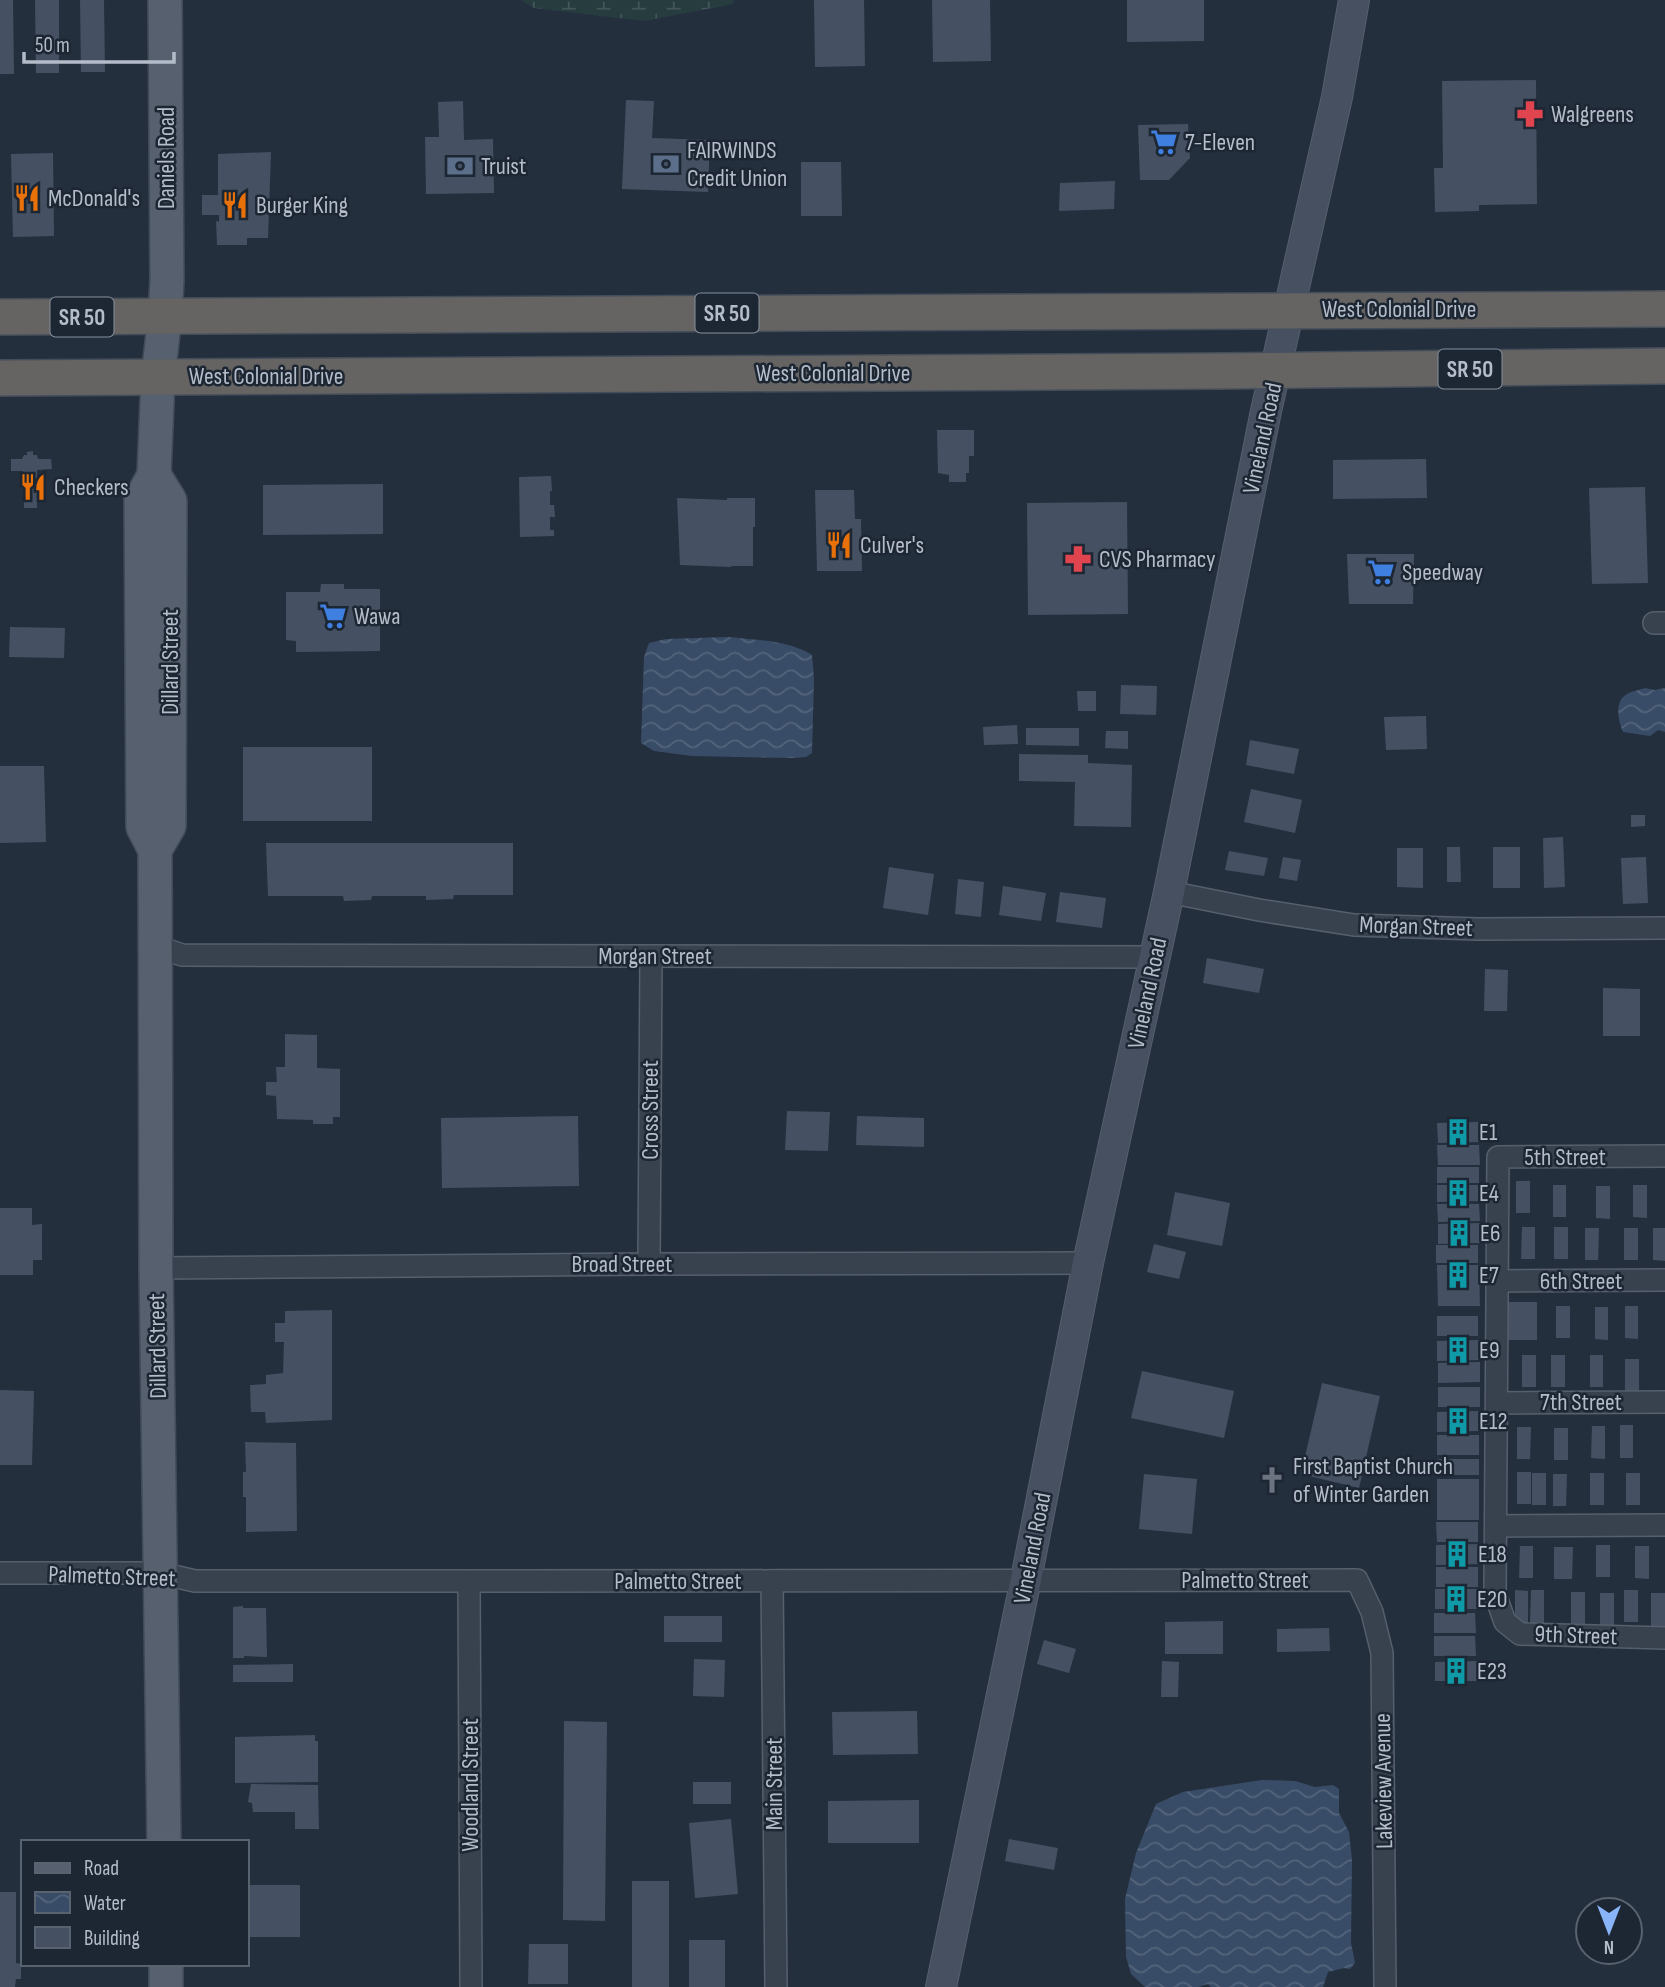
<svg xmlns="http://www.w3.org/2000/svg" width="1665" height="1987" font-family="'Sofia Sans Condensed',sans-serif">
<defs>
<pattern id="wetland-marsh" width="20" height="14" patternUnits="userSpaceOnUse" patternTransform="scale(1.75)"><rect width="20" height="14" fill="#263c3f"/><path d="M1 5h8M5 5V1M11 12h8M15 12V8" fill="none" stroke="#435659"/></pattern>
<pattern id="water-waves" width="16" height="10" patternUnits="userSpaceOnUse" patternTransform="scale(1.75)"><rect width="16" height="10" fill="#394c67"/><path d="M0 5q4-4 8 0t8 0" fill="none" stroke="#53647b"/></pattern>
</defs>
<rect width="100%" height="100%" fill="#242f3e"/>
<!-- wetland -->
<path fill="url(#wetland-marsh)" d="M521,0H734L733,4L644,21L534,8Z"/>
<!-- water -->
<g fill="url(#water-waves)">
<path d="M728,637C754,640 789,640 812,655L814,679L812,753L806,757L793,758L692,756L654,751L641,743L644,657L649,643L666,639Z"/>
<path d="M1645,688L1655,690L1665,688V732L1658,730L1650,736L1623,732C1618,720 1614,701 1627,694C1632,691 1640,690 1645,688Z"/>
<path d="M1262,1780L1295,1781L1315,1787L1333,1785L1339,1789V1813L1349,1832L1352,1860L1351,1943L1355,1963L1350,1969L1344,1968L1328,1972L1323,1987H1211L1208,1984L1198,1987H1145L1131,1974L1126,1957L1125,1899L1136,1853L1156,1804L1183,1792Z"/>
</g>
<!-- building -->
<g fill="#455162">
<path d="M0,0H13L14,74H0Z"/>
<path d="M35,0H59V73H36Z"/>
<path d="M80,0H104L105,72H81Z"/>
<path d="M814,0H864L865,66L815,67Z"/>
<path d="M932,0H990L991,61L933,62Z"/>
<path d="M1127,0H1204V41L1127,42Z"/>
<path d="M1536,80L1537,204L1479,205V211L1435,212L1434,168H1443L1442,81Z"/>
<path d="M626,100L654,101L652,138L710,140L708,192L622,189Z"/>
<path d="M463,101L464,140L493,139L494,193L426,194L425,137H439L438,102Z"/>
<path d="M1188,124L1190,158L1169,180H1140L1138,125Z"/>
<path d="M271,152L268,238H247V245H217L216,221L219,222V215H202V195H218V154Z"/>
<path d="M53,153L54,236L13,237L11,154Z"/>
<path d="M801,162H841L842,216H801Z"/>
<path d="M1115,181L1114,209L1059,211L1060,183Z"/>
<path d="M937,430H974V456H969V473H966V482H949V475L938,473Z"/>
<path d="M33,451V455H37L38,459H51L52,469L37,470V508H24L23,471H11V459H22L24,455H27V452Z"/>
<path d="M1426,459L1427,498L1333,499V460Z"/>
<path d="M551,476L552,491H550V505H554L555,517H550V530H554V536L520,537L519,477Z"/>
<path d="M383,484V534L263,535V485Z"/>
<path d="M1645,487L1648,583L1592,584L1589,488Z"/>
<path d="M815,490H854L855,519H861L862,571H817Z"/>
<path d="M677,498L727,500V498H755V527H753V566H731V567L680,565Z"/>
<path d="M1127,502L1128,614L1028,615L1027,503Z"/>
<path d="M1347,554H1414L1413,604H1349Z"/>
<path d="M321,584H344V589H380V651L296,652V641L286,640V592H320Z"/>
<path d="M10,627L65,628L64,658L9,657Z"/>
<path d="M1121,685L1157,686L1156,715L1120,714Z"/>
<path d="M1077,691H1096V711H1078Z"/>
<path d="M1426,716L1427,749L1386,750L1384,717Z"/>
<path d="M1017,725L1018,744L984,745L983,727Z"/>
<path d="M1026,728H1079V746L1026,745Z"/>
<path d="M1106,731H1128V749L1105,748Z"/>
<path d="M1250,740L1299,749L1294,774L1246,765Z"/>
<rect x="243" y="747" width="129" height="74"/>
<path d="M1019,754L1088,755V763L1132,765L1131,827L1074,826L1075,782L1019,781Z"/>
<path d="M0,766H44L46,842L0,843Z"/>
<path d="M1251,789L1302,800L1295,833L1244,822Z"/>
<path d="M1631,815H1645V826L1631,827Z"/>
<path d="M1563,837L1565,887L1544,888L1543,838Z"/>
<path d="M266,843H513V895H454L453,899L426,900V896H372L371,900L344,901L343,896H268Z"/>
<path d="M1447,847H1460L1461,882H1447Z"/>
<rect x="1493" y="847" width="27" height="41"/>
<path d="M1397,848H1423V888L1397,887Z"/>
<path d="M1229,851L1268,858L1264,876L1225,870Z"/>
<path d="M1283,857L1301,860L1297,881L1279,878Z"/>
<path d="M1646,857L1648,903L1623,904L1621,858Z"/>
<path d="M889,867L934,874L928,915L883,908Z"/>
<path d="M958,879L984,882L981,917L955,914Z"/>
<path d="M1003,886L1046,893L1041,921L999,915Z"/>
<path d="M1060,892L1106,898L1102,928L1056,922Z"/>
<path d="M1207,958L1264,969L1259,993L1203,983Z"/>
<path d="M1485,969L1508,970L1507,1011H1484Z"/>
<path d="M1603,988L1640,989V1036H1603Z"/>
<path d="M285,1034L317,1035V1068L340,1069V1117H333V1124H313V1120L277,1119L276,1096L266,1095V1082H277L276,1067H285Z"/>
<path d="M787,1111L830,1112L828,1151L785,1150Z"/>
<path d="M578,1116L579,1186L442,1188L441,1118Z"/>
<path d="M857,1116L924,1118V1147L856,1145Z"/>
<path d="M1479,1122L1480,1142L1438,1143L1437,1123Z"/>
<path d="M1437,1145H1479L1480,1165H1438Z"/>
<rect x="1437" y="1167" width="42" height="16"/>
<rect x="1516" y="1181" width="14" height="32"/>
<path d="M1437,1185H1479V1201L1437,1202Z"/>
<rect x="1553" y="1185" width="13" height="32"/>
<path d="M1633,1185H1647V1218L1633,1217Z"/>
<path d="M1596,1186H1610V1219L1596,1218Z"/>
<path d="M1175,1192L1230,1203L1222,1246L1167,1235Z"/>
<path d="M1437,1204H1479L1480,1221L1438,1222Z"/>
<path d="M0,1208H32V1225L42,1224V1260H33V1275H0Z"/>
<path d="M1480,1223V1243L1438,1244V1224Z"/>
<path d="M1522,1227H1535V1259H1521Z"/>
<rect x="1554" y="1227" width="14" height="32"/>
<path d="M1585,1228H1599L1598,1260H1585Z"/>
<rect x="1624" y="1228" width="14" height="32"/>
<path d="M1653,1228H1665V1261L1653,1260Z"/>
<path d="M1154,1244L1186,1252L1179,1279L1147,1272Z"/>
<rect x="1436" y="1245" width="42" height="18"/>
<path d="M1437,1265H1479L1480,1306H1438Z"/>
<rect x="1507" y="1302" width="30" height="38"/>
<rect x="1556" y="1306" width="14" height="32"/>
<path d="M1625,1306H1638V1339L1625,1338Z"/>
<path d="M1595,1307H1608V1340L1595,1339Z"/>
<path d="M332,1310V1420L266,1423L265,1412H251L250,1385L266,1384V1375L283,1373L284,1342H275V1323H285V1311Z"/>
<rect x="1437" y="1316" width="41" height="20"/>
<path d="M1479,1340V1360L1437,1361V1341Z"/>
<rect x="1522" y="1355" width="14" height="32"/>
<rect x="1551" y="1355" width="14" height="32"/>
<rect x="1590" y="1355" width="13" height="32"/>
<rect x="1625" y="1359" width="14" height="32"/>
<path d="M1480,1362V1382L1438,1383V1363Z"/>
<path d="M1142,1371L1234,1391L1224,1438L1131,1418Z"/>
<path d="M1322,1383L1380,1396L1359,1488L1301,1474Z"/>
<rect x="1438" y="1387" width="42" height="20"/>
<path d="M0,1390L34,1391L32,1465H0Z"/>
<path d="M1479,1411V1431L1437,1432V1412Z"/>
<rect x="1620" y="1425" width="13" height="33"/>
<path d="M1592,1426H1605V1459L1591,1458Z"/>
<path d="M1517,1427H1531L1530,1459H1517Z"/>
<rect x="1554" y="1428" width="14" height="32"/>
<rect x="1437" y="1435" width="42" height="20"/>
<path d="M245,1442L296,1443L297,1531L246,1532V1497H243V1472H246Z"/>
<rect x="1437" y="1459" width="42" height="16"/>
<rect x="1517" y="1472" width="14" height="32"/>
<rect x="1532" y="1473" width="14" height="32"/>
<rect x="1590" y="1473" width="14" height="32"/>
<rect x="1626" y="1473" width="14" height="32"/>
<path d="M1144,1474L1197,1479L1192,1534L1139,1529Z"/>
<path d="M1553,1474H1567L1566,1506H1553Z"/>
<rect x="1437" y="1479" width="42" height="41"/>
<path d="M1436,1522H1478V1542H1437Z"/>
<path d="M1478,1544V1564L1436,1565V1545Z"/>
<rect x="1596" y="1545" width="14" height="32"/>
<path d="M1520,1546H1533V1578H1519Z"/>
<path d="M1635,1546H1649V1579L1635,1578Z"/>
<path d="M1554,1547H1573L1572,1579H1554Z"/>
<rect x="1436" y="1567" width="42" height="20"/>
<rect x="1435" y="1589" width="42" height="20"/>
<path d="M1515,1590L1528,1591V1623H1515Z"/>
<path d="M1531,1590H1544V1623H1530Z"/>
<rect x="1624" y="1590" width="14" height="32"/>
<rect x="1571" y="1592" width="14" height="32"/>
<rect x="1600" y="1593" width="14" height="32"/>
<rect x="1651" y="1593" width="14" height="33"/>
<path d="M243,1606V1608H266L267,1657L244,1656V1658H233V1607Z"/>
<path d="M1434,1613H1475L1476,1633H1434Z"/>
<rect x="664" y="1616" width="58" height="26"/>
<path d="M1223,1621V1654H1165V1622Z"/>
<path d="M1329,1628L1330,1651L1277,1652V1629Z"/>
<path d="M1434,1636H1475L1476,1656H1434Z"/>
<path d="M1044,1640L1076,1649L1069,1673L1037,1664Z"/>
<path d="M694,1659L725,1660L724,1697L693,1696Z"/>
<path d="M1162,1661L1179,1662L1178,1697H1161Z"/>
<path d="M1477,1661V1681H1435V1662Z"/>
<path d="M293,1664V1682H233V1665Z"/>
<path d="M917,1711L918,1754L833,1755L832,1712Z"/>
<path d="M564,1721L607,1722L605,1921L563,1920Z"/>
<path d="M315,1735V1741H318V1782L235,1783V1737Z"/>
<rect x="693" y="1782" width="38" height="22"/>
<path d="M251,1784L318,1785L319,1829H295V1812H253L252,1803L248,1802Z"/>
<path d="M919,1800V1843H828V1801Z"/>
<path d="M731,1819L738,1894L695,1898L689,1823Z"/>
<path d="M1009,1839L1058,1848L1054,1870L1005,1861Z"/>
<rect x="632" y="1881" width="37" height="106"/>
<rect x="247" y="1885" width="53" height="52"/>
<path d="M0,1892H16V1963L21,1964V1979H16L15,1987H0Z"/>
<rect x="689" y="1940" width="36" height="47"/>
<path d="M529,1944H568V1984H528Z"/>
</g>
<g fill="none" stroke-linecap="round" stroke-linejoin="round">
<defs>
<g id="minor">
<path d="M1654,623H1665"/>
<path d="M1169,892L1259,910L1354,925L1478,929L1665,928"/>
<path d="M156,946L182,955L1155,957"/>
<path d="M1665,1156L1498,1157L1495,1594L1505,1622L1520,1634L1665,1638"/>
<path d="M649,1264L651,956"/>
<path d="M156,1268L649,1264L1088,1263"/>
<path d="M1497,1281L1665,1280"/>
<path d="M1497,1403L1665,1402"/>
<path d="M1496,1526L1665,1525"/>
<path d="M0,1573H160L195,1581C582,1583 970,1579 1357,1580L1372,1612L1382,1653L1385,1987"/>
<path d="M772,1581L776,1987"/>
<path d="M469,1583L471,1987"/>
</g>
<path id="secondary" d="M941,1987L1026,1579L1088,1263L1169,892L1266,411L1337,97L1354,0"/>
<g id="primary">
<path d="M154,475L170,501L169,826L155,850"/>
<path d="M164,1842L156,1268L155,850L143,827L141,499L154,475L158,377L165,316L167,280L165,0"/>
<path d="M166,1964V1987"/>
</g>
<g id="trunk">
<path d="M0,317L1665,309"/>
<path d="M0,378L1221,371L1665,366"/>
</g>
</defs>
<!-- minor casing -->
<use href="#minor" stroke="#565f6c" stroke-width="24"/>
<!-- secondary casing -->
<use href="#secondary" stroke="#565f6c" stroke-width="32"/>
<!-- primary casing -->
<use href="#primary" stroke="#414a57" stroke-width="36"/>
<!-- trunk casing -->
<use href="#trunk" stroke="#434c59" stroke-width="38"/>
<!-- minor -->
<use href="#minor" stroke="#38414e" stroke-width="21"/>
<!-- secondary -->
<use href="#secondary" stroke="#465061" stroke-width="30"/>
<!-- primary -->
<use href="#primary" stroke="#56606e" stroke-width="33"/>
<!-- trunk -->
<use href="#trunk" stroke="#656462" stroke-width="35"/>
</g>
<!-- icons -->
<defs>
<symbol id="pharmacy-bare" viewBox="-9 -9 18 18"><path d="M-2-6h4v4h4v4h-4v4h-4v-4h-4v-4h4Z" fill="#e0444e" stroke="#1d2633" stroke-width="2.5" paint-order="stroke"/></symbol>
<symbol id="supermarket-bare" viewBox="-9 -9 18 18"><path d="M-6-5.5h2.5l.6 2H6L4.5 2H-2.5L-4.4-4H-6ZM-1.5 3.2a1.3 1.3 0 1 0 .1 0ZM3 3.2a1.3 1.3 0 1 0 .1 0Z" fill="#3f7fe0" stroke="#1d2633" stroke-width="2.5" paint-order="stroke"/></symbol>
<symbol id="bank-bare" viewBox="-9 -9 18 18"><path d="M-6-4H6V4H-6ZM0-2.3a2.3 2.3 0 1 0 0 4.6a2.3 2.3 0 1 0 0-4.6Z" fill="#5c6f8a" stroke="#1d2633" stroke-width="2.5" paint-order="stroke"/></symbol>
<symbol id="restaurant-bare" viewBox="-9 -9 18 18"><path d="M-5-6h1v4h1v-4h1v4h1v-4h1v5L-1.5 .5V6h-2V.5L-5-1ZM5-6V6H3V1.5H1.5Q1.5-4 5-6Z" fill="#e8710a" stroke="#1d2633" stroke-width="2.5" paint-order="stroke"/></symbol>
<symbol id="building-bare" viewBox="-9 -9 18 18"><path d="M-4-6H4V6H1V3H-1V6H-4ZM-2.5-4.3h1.7v1.8h-1.7ZM.8-4.3h1.7v1.8H.8ZM-2.5-1h1.7V.8h-1.7ZM.8-1h1.7V.8H.8Z" fill="#0f9aa8" stroke="#1d2633" stroke-width="2.5" paint-order="stroke"/></symbol>
<symbol id="church-bare" viewBox="-9 -9 18 18"><path d="M-1.2-6h2.4v3.5h3.3v2.4h-3.3V6h-2.4V-.1h-3.3v-2.4h3.3Z" fill="#6b7280" stroke="#1d2633" stroke-width="2.5" paint-order="stroke"/></symbol>
</defs>
<g fill-rule="evenodd">
<use href="#pharmacy-bare" x="1511" y="95" width="38" height="38"/>
<use href="#supermarket-bare" x="1145" y="123" width="38" height="38"/>
<use href="#bank-bare" x="647" y="145" width="38" height="38"/>
<use href="#bank-bare" x="441" y="147" width="38" height="38"/>
<use href="#restaurant-bare" x="8" y="179" width="38" height="38"/>
<use href="#restaurant-bare" x="216" y="186" width="38" height="38"/>
<use href="#restaurant-bare" x="14" y="468" width="38" height="38"/>
<use href="#restaurant-bare" x="820" y="526" width="38" height="38"/>
<use href="#pharmacy-bare" x="1059" y="540" width="38" height="38"/>
<use href="#supermarket-bare" x="1362" y="553" width="38" height="38"/>
<use href="#supermarket-bare" x="314" y="597" width="38" height="38"/>
<use href="#building-bare" x="1439" y="1113" width="38" height="38"/>
<use href="#building-bare" x="1439" y="1174" width="38" height="38"/>
<use href="#building-bare" x="1440" y="1214" width="38" height="38"/>
<use href="#building-bare" x="1439" y="1256" width="38" height="38"/>
<use href="#building-bare" x="1439" y="1331" width="38" height="38"/>
<use href="#building-bare" x="1439" y="1402" width="38" height="38"/>
<use href="#church-bare" x="1253" y="1461" width="38" height="38"/>
<use href="#building-bare" x="1438" y="1535" width="38" height="38"/>
<use href="#building-bare" x="1437" y="1580" width="38" height="38"/>
<use href="#building-bare" x="1437" y="1652" width="38" height="38"/>
</g>
<g text-anchor="middle" stroke-width="5" stroke-linejoin="round" paint-order="stroke">
<!-- shield labels -->
<g fill="#1d2633" stroke="#878f9c" stroke-width="2">
<rect x="695.5" y="293.5" width="63" height="39" rx="5"/>
<rect x="50.5" y="297.5" width="63" height="39" rx="5"/>
<rect x="1438.5" y="349.5" width="63" height="39" rx="5"/>
</g>
<g font-size="23" font-weight="bold" fill="#b4bcc9">
<text x="727" y="321">SR 50</text>
<text x="82" y="325">SR 50</text>
<text x="1470" y="377">SR 50</text>
</g>
<!-- poi labels -->
<g font-size="24" fill="#b4bcc9" stroke="#1d2633" text-anchor="start">
<text x="1551" y="122">Walgreens</text>
<text x="1185" y="150">7-Eleven</text>
<text x="687" y="158">FAIRWINDS<tspan x="687" dy="28">Credit Union</tspan></text>
<text x="481" y="174">Truist</text>
<text x="48" y="206">McDonald's</text>
<text x="256" y="213">Burger King</text>
<text x="54" y="495">Checkers</text>
<text x="860" y="553">Culver's</text>
<text x="1099" y="567">CVS Pharmacy</text>
<text x="1402" y="580">Speedway</text>
<text x="354" y="624">Wawa</text>
<text x="1479" y="1140">E1</text>
<text x="1479" y="1201">E4</text>
<text x="1480" y="1241">E6</text>
<text x="1479" y="1283">E7</text>
<text x="1479" y="1358">E9</text>
<text x="1479" y="1429">E12</text>
<text x="1293" y="1474">First Baptist Church<tspan x="1293" dy="28">of Winter Garden</tspan></text>
<text x="1478" y="1562">E18</text>
<text x="1477" y="1607">E20</text>
<text x="1477" y="1679">E23</text>
</g>
<!-- street labels -->
<g font-size="24" fill="#b4bcc9" stroke="#1d2633">
<text transform="translate(166 158) rotate(-90)" y="8">Daniels Road</text>
<text x="1399" y="317">West Colonial Drive</text>
<text x="833" y="381">West Colonial Drive</text>
<text x="266" y="384">West Colonial Drive</text>
<text transform="translate(1262 438) rotate(-78)" y="8">Vineland Road</text>
<text transform="translate(170 662) rotate(-90)" y="8">Dillard Street</text>
<text transform="translate(1416 926) rotate(2)" y="8">Morgan Street</text>
<text x="655" y="964">Morgan Street</text>
<text transform="translate(1147 993) rotate(-78)" y="8">Vineland Road</text>
<text transform="translate(650 1110) rotate(-90)" y="8">Cross Street</text>
<text x="1565" y="1165">5th Street</text>
<text x="622" y="1272">Broad Street</text>
<text x="1581" y="1289">6th Street</text>
<text transform="translate(157 1346) rotate(-91)" y="8">Dillard Street</text>
<text x="1581" y="1410">7th Street</text>
<text transform="translate(1032 1548) rotate(-79)" y="8">Vineland Road</text>
<text transform="translate(112 1576) rotate(2)" y="8">Palmetto Street</text>
<text x="1245" y="1588">Palmetto Street</text>
<text x="678" y="1589">Palmetto Street</text>
<text transform="translate(1576 1635) rotate(2)" y="8">9th Street</text>
<text transform="translate(1383 1781) rotate(-91)" y="8">Lakeview Avenue</text>
<text transform="translate(774 1784) rotate(-90)" y="8">Main Street</text>
<text transform="translate(470 1785) rotate(-90)" y="8">Woodland Street</text>
</g>
</g>
<!-- legend -->
<rect x="21" y="1840" width="228" height="126" fill="#1d2633" stroke="#59626f" stroke-width="2"/>
<rect x="35" y="1863" width="35" height="10" fill="#56606e" stroke="#59626f" stroke-width="2"/>
<text x="84" y="1875" font-size="21" fill="#b4bcc9">Road</text>
<rect x="35" y="1892" width="35" height="21" fill="url(#water-waves)" stroke="#59626f" stroke-width="2"/>
<text x="84" y="1910" font-size="21" fill="#b4bcc9">Water</text>
<rect x="35" y="1927" width="35" height="21" fill="#455162" stroke="#59626f" stroke-width="2"/>
<text x="84" y="1945" font-size="21" fill="#b4bcc9">Building</text>
<!-- north arrow -->
<g transform="translate(1609 1931) rotate(180)"><circle r="33" fill="#1d2633" stroke="#59626f" stroke-width="2"/>
<path d="M0-5L12 26L0 18L-12 26Z" fill="#8ab4f8"/>
<text y="-10" font-size="19" font-weight="bold" text-anchor="middle" fill="#b4bcc9">N</text>
</g>
<!-- scale -->
<path d="M24 52v10h150v-10" fill="none" stroke="#b4bcc9" stroke-width="3.5"/>
<text x="35" y="52" font-size="21" fill="#b4bcc9" stroke="#1d2633" stroke-width="5" paint-order="stroke">50 m</text>
</svg>
